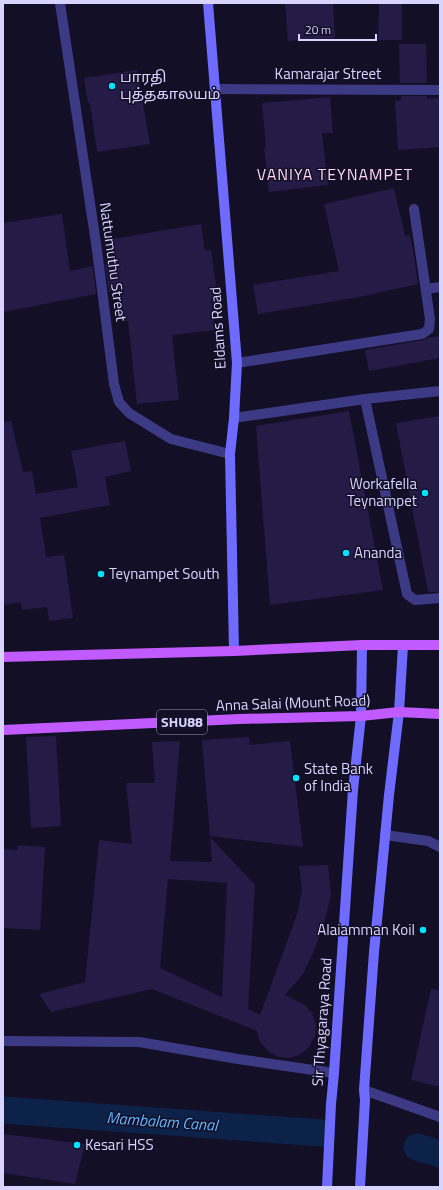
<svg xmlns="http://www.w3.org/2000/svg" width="443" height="1190" font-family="'Titillium Web','Noto Sans Tamil',sans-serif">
<rect width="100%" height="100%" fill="#130f26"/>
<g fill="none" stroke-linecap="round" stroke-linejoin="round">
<!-- canal -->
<g stroke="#0c2248" stroke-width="27">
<path d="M3,1110L322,1133"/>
<path d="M417,1147L440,1154"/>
</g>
</g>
<!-- building -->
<g fill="#241b47" fill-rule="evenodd">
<path d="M285,3H333L335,38L288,41Z"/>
<path d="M379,3H402V40H378Z"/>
<path d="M399,44H426L427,83H400Z"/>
<path d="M137,70L150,144L97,152L90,103H88L84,78Z"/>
<path d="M401,96H427V99L440,98V147L398,150L395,101L401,100Z"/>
<path d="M330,97L333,133H322L328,185L269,192L264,148H266L262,103Z"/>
<path d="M394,188L405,236L410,235L414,255L418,284L359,297L258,314L253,285L339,271L324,204Z"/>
<path d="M62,214L70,271L93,266L96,294L3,312V223Z"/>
<path d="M201,224L205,251L211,250L218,298L211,299L215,330L172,335L179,400L137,404L128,321L122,322L117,290L109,292L105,264L115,262L112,239Z"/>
<path d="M440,336V358L369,371L365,350L423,340L427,338Z"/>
<path d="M349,411L383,590L270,605L256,426Z"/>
<path d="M440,416V592H428L396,423Z"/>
<path d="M11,421L23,472L32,471L36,494L78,487L71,451L125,441L131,471L105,477L110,505L40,518L46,557L64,555L73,618L49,621L47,607L22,610L21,602L3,605V422Z"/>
<path d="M56,736L61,826L31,828L26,737Z"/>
<path d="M249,737L250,745L290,741L303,847L210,836L202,740Z"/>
<path d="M180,741L170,861L212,862L210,837L255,885L248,1009L260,1015L291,931L298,911L302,889L299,866L328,865L331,895L324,924L313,953L303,974L285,995L305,1005L312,1013L316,1025L315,1036L309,1047L301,1054L290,1058L278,1057L268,1051L260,1042L257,1031L152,989L51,1012L39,994L85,982L99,840L132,844L126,783H155L152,742ZM168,879L227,883L222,997L160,968Z"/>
<path d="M18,845L45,847L40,930L3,928V849L17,850Z"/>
<path d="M431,989L440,990V1087L411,1080Z"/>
<path d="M3,1134L85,1144L75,1184L3,1173Z"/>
</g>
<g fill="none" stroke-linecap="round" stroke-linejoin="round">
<!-- lane -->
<g stroke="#3d3a85" stroke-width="10">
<path d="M365,399L407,594L415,600L440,598"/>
<path d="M234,418L365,399L440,391"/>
</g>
<!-- street -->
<g stroke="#3d3a85" stroke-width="10">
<path d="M60,3L97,250L114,384L119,402L129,413L171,439L230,454"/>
<path d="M215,89L440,90"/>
<path d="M426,289L440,287"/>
<path d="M237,363L422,334L429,329L430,319L414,209"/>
<path d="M385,835L428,841L440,847"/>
<path d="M3,1041L139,1042L238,1059L334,1073"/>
<path d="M364,1090L440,1117"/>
</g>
<!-- secondary -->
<g stroke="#6f6bff" stroke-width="10">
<path d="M208,3L237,363L234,418L230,454L234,651"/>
<path d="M327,1187L331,1104L334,1073L353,790L361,716L362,645"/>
<path d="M360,1187L365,1100L364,1090L374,952L389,795L399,712L403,646"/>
</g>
<!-- primary -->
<g stroke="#c25bff" stroke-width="10">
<path d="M3,657L234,651L362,645H440"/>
<path d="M3,730L239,719L361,716L399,712L440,714"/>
</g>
</g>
<!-- markers -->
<g fill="#00e5ff" stroke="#130f26" stroke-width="1.5">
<circle cx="112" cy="86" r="4"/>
<circle cx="425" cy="493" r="4"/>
<circle cx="346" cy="553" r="4"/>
<circle cx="101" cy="574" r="4"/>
<circle cx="296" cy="778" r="4"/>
<circle cx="423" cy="930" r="4"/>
<circle cx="77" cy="1145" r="4"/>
</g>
<g text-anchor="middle" stroke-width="3" stroke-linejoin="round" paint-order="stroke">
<!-- shield labels -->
<rect fill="#130f26" stroke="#9e99be" stroke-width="1" x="157" y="710" width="50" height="24" rx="3"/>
<g font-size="14" font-weight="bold" fill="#d9d4ff">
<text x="182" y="727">SHU88</text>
</g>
<!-- street labels -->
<g font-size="15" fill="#d9d4ff" stroke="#130f26">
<text x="328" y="79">Kamarajar Street</text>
<text transform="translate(113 262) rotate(82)" y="5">Nattumuthu Street</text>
<text transform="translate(218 328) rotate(-94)" y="5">Eldams Road</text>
<text transform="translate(293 703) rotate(-2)" y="5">Anna Salai (Mount Road)</text>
<text transform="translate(322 1022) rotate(-86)" y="5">Sir Thyagaraya Road</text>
</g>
<!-- poi labels -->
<g font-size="15" fill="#d9d4ff" stroke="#130f26" text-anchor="start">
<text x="120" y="82">பாரதி<tspan x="120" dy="17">புத்தகாலயம்</tspan></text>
<text x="417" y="489" text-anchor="end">Workafella<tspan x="417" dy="17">Teynampet</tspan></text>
<text x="354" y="558">Ananda</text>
<text x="109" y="579">Teynampet South</text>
<text x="304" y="774">State Bank<tspan x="304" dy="17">of India</tspan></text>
<text x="415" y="935" text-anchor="end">Alaiamman Koil</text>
<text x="85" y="1150">Kesari HSS</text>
</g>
<!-- neighbourhood labels -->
<g font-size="16" letter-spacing="1" fill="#ffd6f0" stroke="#130f26">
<text x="335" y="180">VANIYA TEYNAMPET</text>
</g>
<!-- water labels -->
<g font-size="16" font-style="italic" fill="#62b6ff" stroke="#130f26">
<text transform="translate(162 1121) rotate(4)" y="6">Mambalam Canal</text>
</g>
</g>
<!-- border -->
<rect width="443" height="1190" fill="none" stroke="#d9d4ff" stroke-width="8"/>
<!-- scale -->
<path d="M299 34v6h77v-6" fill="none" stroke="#d9d4ff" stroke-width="2"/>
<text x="305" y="34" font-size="12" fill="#d9d4ff" stroke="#130f26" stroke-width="3" paint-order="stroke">20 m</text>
</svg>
